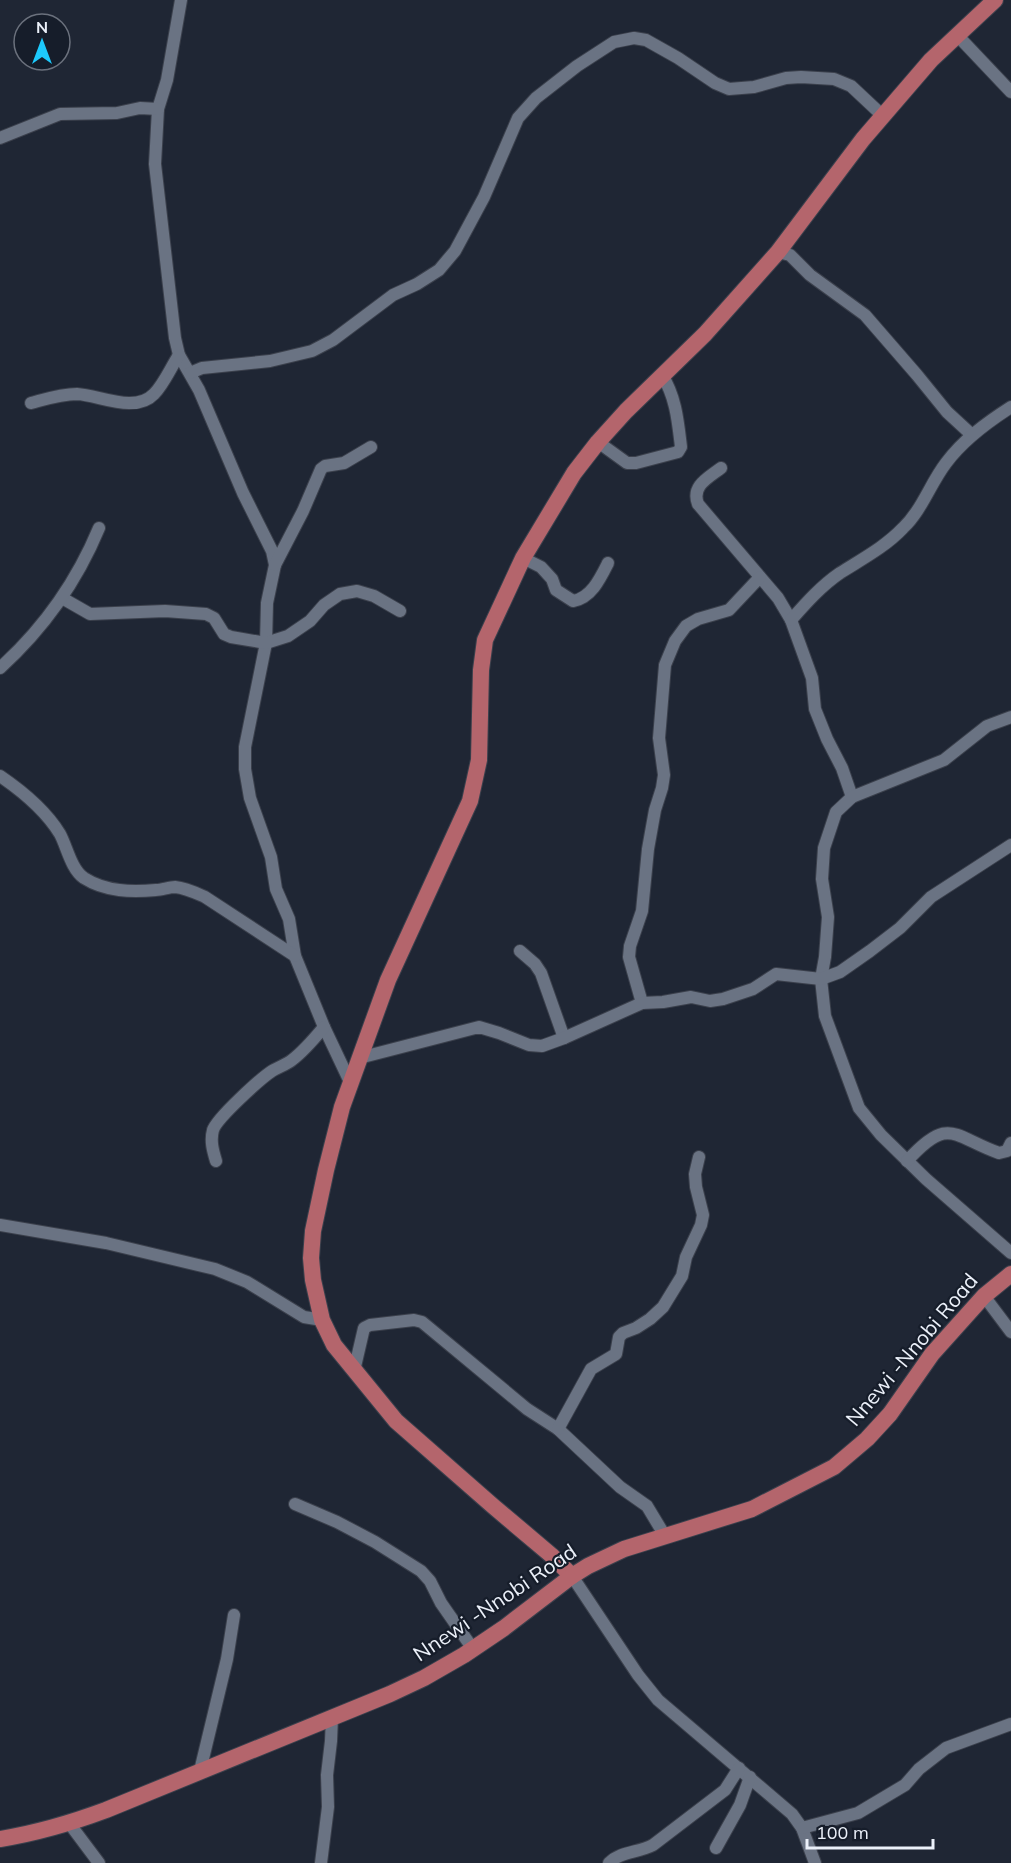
<svg xmlns="http://www.w3.org/2000/svg" width="1011" height="1863" font-family="Mulish,sans-serif">
<rect width="100%" height="100%" fill="#1f2634"/>
<g fill="none" stroke-linecap="round" stroke-linejoin="round">
<defs>
<g id="minor">
<path d="M181,0L167,80L158,109L155,164L175,338L179,355L199,390L243,493L272,551L275,565L267,603L266,643L245,747V769L250,798L271,857L276,889L289,919L295,956L324,1027L350,1082"/>
<path d="M957,35L1011,92"/>
<path d="M0,138L60,114L117,113L140,108L158,109"/>
<path d="M778,252L790,255L810,275L865,315L917,375L947,412L972,435"/>
<path d="M190,373L202,368L270,361L312,351L333,340L393,295L417,284L439,270L455,251L484,197L518,118L536,98L577,66L614,42L634,38L646,40L678,58L715,83L729,89L754,87L786,78L801,77L834,79L851,86L883,116"/>
<path d="M31,403C46,399 61,394 77,394C99,395 135,414 154,394C164,384 171,367 179,355"/>
<path d="M598,442L627,463H636L678,452L681,447C678,422 676,397 662,375"/>
<path d="M721,468C708,478 691,486 698,504L778,598L791,620L812,678L815,709L827,739L842,768L852,797"/>
<path d="M523,558L541,567L552,579L556,590L573,601C591,598 600,579 608,563"/>
<path d="M275,565L303,511L321,469L325,466L344,463L371,447"/>
<path d="M62,598L90,614L165,611L206,614L214,618L224,634L231,637L266,643L288,636L310,621L324,605L340,594L357,591L374,596L400,611"/>
<path d="M791,620C806,603 821,586 840,573C862,559 885,547 903,528C922,510 930,484 946,463C963,440 986,423 1011,407"/>
<path d="M0,668C43,629 77,581 99,528"/>
<path d="M1011,717L987,726L944,760L852,797L836,812L824,848L822,879L828,917L825,957L821,979L825,1016L859,1108L881,1135L926,1179L1011,1253"/>
<path d="M0,776C22,791 46,811 60,834C67,847 71,869 84,878C106,892 132,892 156,890C162,890 169,887 175,887C186,888 196,893 205,897L295,956"/>
<path d="M520,951L535,964L541,973L564,1038"/>
<path d="M642,1003L629,957L630,946L642,911L648,849L655,810L662,788L664,775L659,738L665,665L675,641L686,626L698,619L729,610L760,577"/>
<path d="M359,1058L479,1027L499,1033L529,1045L542,1046L564,1038L642,1003L663,1002L691,997L710,1001L723,999L753,989L776,974L821,979L840,972L870,951L900,928L931,897L1011,845"/>
<path d="M216,1161C213,1151 210,1141 213,1130C217,1118 260,1079 272,1071C278,1067 286,1065 292,1060C304,1051 314,1039 324,1027"/>
<path d="M907,1161C949,1115 952,1136 999,1153L1007,1151L1011,1143"/>
<path d="M0,1225L106,1243L215,1269L247,1282L304,1317L322,1320"/>
<path d="M984,1296L1011,1332"/>
<path d="M354,1371L364,1328L370,1325L414,1320L422,1322L527,1409L558,1429L620,1487L647,1506L665,1536"/>
<path d="M558,1429L591,1369L616,1354L619,1337L623,1333L636,1328L650,1319L663,1307L682,1276L686,1257L701,1225L703,1215L696,1187L695,1174L699,1157"/>
<path d="M295,1504L337,1522L375,1542L421,1571L430,1581L441,1603L473,1649"/>
<path d="M572,1576L638,1675L658,1700L792,1814L802,1828L815,1863"/>
<path d="M200,1771L227,1659L234,1615"/>
<path d="M69,1823L99,1863"/>
<path d="M802,1828L858,1813L905,1785L919,1769L946,1748L1011,1724"/>
<path d="M716,1848L740,1805L750,1777"/>
<path d="M321,1863L328,1807L327,1775L331,1741L332,1717"/>
<path d="M609,1863C621,1851 638,1853 653,1845L725,1790L739,1768"/>
</g>
<g id="major">
<path d="M572,1576L551,1555L493,1506L396,1421L334,1345L322,1320L313,1280L311,1258L313,1231L326,1170L342,1107L388,980L470,801L479,760L481,670L485,640L523,558L574,473L598,442L626,411L705,334L778,252L863,139L931,60L995,0"/>
<path d="M0,1839C37,1833 71,1823 106,1810L390,1694L424,1678L464,1655L504,1628L572,1576L588,1566L624,1549L752,1509L834,1467L867,1439L890,1414L932,1354L984,1296L1011,1274"/>
</g>
</defs>
<!-- minor casing -->
<use href="#minor" stroke="#3b404c" stroke-width="14"/>
<!-- major casing -->
<use href="#major" stroke="#3b404c" stroke-width="18"/>
<!-- minor -->
<use href="#minor" stroke="#6a7383" stroke-width="12"/>
<!-- major -->
<use href="#major" stroke="#b4656c" stroke-width="16"/>
</g>
<g text-anchor="middle" stroke-width="4.5" stroke-linejoin="round" paint-order="stroke">
<!-- street labels -->
<g font-size="21" fill="#ebf0f9" stroke="#161d2a">
<text transform="translate(912 1350) rotate(-50)" y="7">Nnewi -Nnobi Road</text>
<text transform="translate(495 1603) rotate(-34)" y="7">Nnewi -Nnobi Road</text>
</g>
</g>
<!-- north arrow -->
<g transform="translate(42 42)"><circle r="28" fill="#161d2a" stroke="#6b717d" stroke-width="1.5"/>
<path d="M0-4.5L10 22L0 15L-10 22Z" fill="#1dc9fc"/>
<text y="-9" font-size="16" font-weight="bold" text-anchor="middle" fill="#ebf0f9">N</text>
</g>
<!-- scale -->
<path d="M807 1839v9h126v-9" fill="none" stroke="#ebf0f9" stroke-width="3"/>
<text x="816" y="1839" font-size="18" fill="#ebf0f9" stroke="#161d2a" stroke-width="4.5" paint-order="stroke">100 m</text>
</svg>
